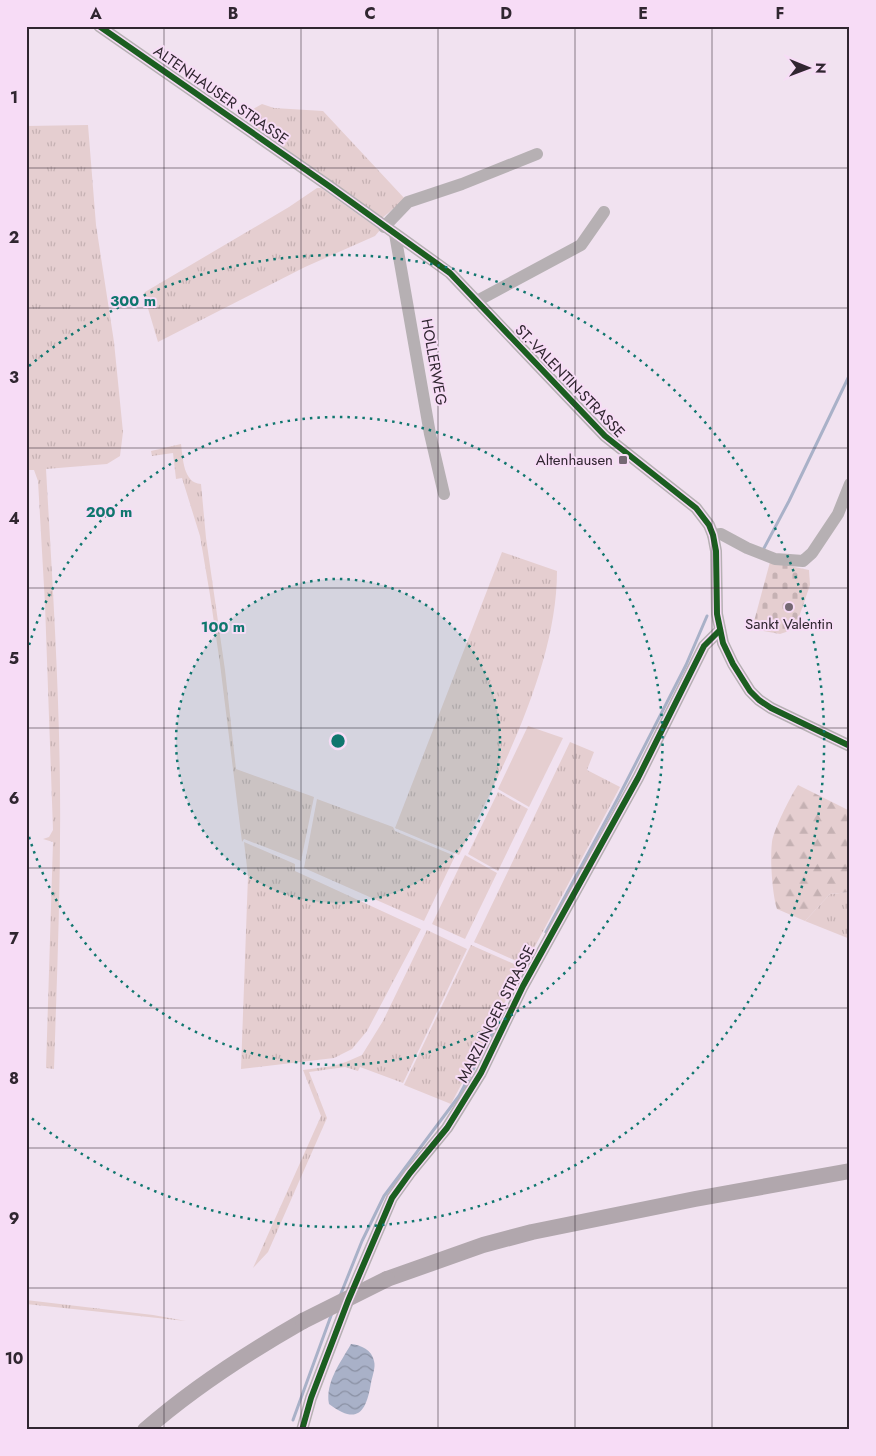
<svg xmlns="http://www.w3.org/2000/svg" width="876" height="1456" font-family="Jost,sans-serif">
<defs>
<pattern id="grass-tufts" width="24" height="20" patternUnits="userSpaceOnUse" patternTransform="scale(1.25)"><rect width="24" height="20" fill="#e5ced0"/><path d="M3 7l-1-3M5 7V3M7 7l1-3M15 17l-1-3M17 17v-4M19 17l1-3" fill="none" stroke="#c5b1b3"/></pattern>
<pattern id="forest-firs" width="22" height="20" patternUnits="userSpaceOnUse" patternTransform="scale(1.25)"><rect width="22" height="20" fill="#e5ced0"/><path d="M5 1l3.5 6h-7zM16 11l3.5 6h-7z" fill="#c5b1b3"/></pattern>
<pattern id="cemetery-stones" width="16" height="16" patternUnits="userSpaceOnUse" patternTransform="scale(1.25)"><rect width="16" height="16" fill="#e5ced0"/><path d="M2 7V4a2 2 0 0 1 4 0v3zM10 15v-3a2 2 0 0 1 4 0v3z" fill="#c5b1b3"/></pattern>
<pattern id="water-waves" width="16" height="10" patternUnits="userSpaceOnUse" patternTransform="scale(1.25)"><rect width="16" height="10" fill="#a9b1c8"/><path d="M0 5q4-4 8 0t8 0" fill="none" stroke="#8a90a3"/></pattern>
</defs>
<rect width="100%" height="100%" fill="#f1e2f0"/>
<!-- grass -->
<g fill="url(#grass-tufts)">
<path d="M262,104L274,108L323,111L405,199L381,219L241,116Z"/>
<path d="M88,125L96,225L114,342L123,432L120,456L107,464L46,469C52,575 59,681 60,788C61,881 57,975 54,1069L46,1068L53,842L43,839L49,837L53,830L45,604L38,481L34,470H26V126Z"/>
<path d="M317,188H321L380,230L375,236L305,267L158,342L144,295L145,292L289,207Z"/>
<path d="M181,444C183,458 183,483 201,484L206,538L225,670L236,769L314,797L301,861L244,839L242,842L220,664L210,595L200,536L182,478L176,479L173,453L152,456L151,451Z"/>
<path d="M502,552L557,571C557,665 501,773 459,855L395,828Z"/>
<path d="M570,742L594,752L587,770L620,787L525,965L474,942Z"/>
<path d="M498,792L528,809L498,871L468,854Z"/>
<path d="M317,799L393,827L395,831L455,856L424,921L304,868Z"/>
<path d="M244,842L295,864V871L421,929L367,1031L352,1049L334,1058L241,1069L248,876Z"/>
<path d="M465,855L497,873L465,939L432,924Z"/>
<path d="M850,892V939L805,921L830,894Z"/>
<path d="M427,930L467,949L403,1083L360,1067L358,1071L345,1067L309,1072L327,1118L268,1252L253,1268L321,1116L303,1070L333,1066L346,1062L362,1055L383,1021Z"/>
<path d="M471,945L523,968L451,1104L404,1085Z"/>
<path d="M26,1300L153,1315L186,1321L26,1304Z"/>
</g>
<!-- forest -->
<path fill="url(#forest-firs)" d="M798,785L850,811V892L830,894L805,921L777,909C772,892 770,859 772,842C774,829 790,797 798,785Z"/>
<!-- cemetery -->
<path fill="url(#cemetery-stones)" d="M770,562L809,570L810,585L798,620L789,631L780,634L752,629Z"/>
<!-- garden -->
<path fill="#e5ced0" d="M528,726L563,738L529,807L498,789Z"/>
<!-- water -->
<path fill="url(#water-waves)" d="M351,1344C361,1345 372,1350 374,1361C376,1367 372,1377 371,1383C366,1413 357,1425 329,1404C325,1382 341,1362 351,1344Z"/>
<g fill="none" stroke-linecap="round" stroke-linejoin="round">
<!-- stream -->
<g stroke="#a9b1c8" stroke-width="3">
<path d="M763,550L789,501L850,374"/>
<path d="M546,932L618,798L686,665L707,616"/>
<path d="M340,1296L362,1241L384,1196L459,1096L507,1006"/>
<path d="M293,1420L332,1313"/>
</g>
<!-- minor -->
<g stroke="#b6b0b3" stroke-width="12">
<path d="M99,26L329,186L450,273L605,436L696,508L709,525L713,535L716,551L717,614L723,643L733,664L750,691L759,700L771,708L850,746"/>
<path d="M384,227L408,202L462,184L537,154"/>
<path d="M395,234L430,434L444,494"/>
<path d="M477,301L581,245L604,212"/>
<path d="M713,535L721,534L747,548L775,559L803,561L812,553L838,514L850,484"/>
<path d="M302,1430L311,1398L348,1301L392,1198L410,1173L447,1128L481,1073L523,986L638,778L704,646L720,630"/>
</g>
<!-- major -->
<g stroke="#b1a7ad" stroke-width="16">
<path d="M387,1279L483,1245L532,1232L695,1199L850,1171"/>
<path d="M145,1430C194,1387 247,1353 303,1321"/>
</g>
<!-- major-bridge -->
<path stroke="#b1a7ad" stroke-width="16" d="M303,1321L387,1279"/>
<defs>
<g id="cycleway">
<path d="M99,26L329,186L450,273L605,436L696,508L709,525L713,535L716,551L717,614L723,643L733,664L750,691L759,700L771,708L850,746"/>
<path d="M302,1430L311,1398L348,1301L392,1198L410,1173L447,1128L481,1073L523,986L638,778L704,646L720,630"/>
</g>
</defs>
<!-- cycleway casing -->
<use href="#cycleway" stroke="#f7dcf6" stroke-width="9"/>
<!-- cycleway -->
<use href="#cycleway" stroke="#1b5e20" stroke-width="6"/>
</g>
<!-- grid -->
<path fill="none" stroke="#302630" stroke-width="1" stroke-opacity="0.55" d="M164,26V1430M301,26V1430M438,26V1430M575,26V1430M712,26V1430M26,168H850M26,308H850M26,448H850M26,588H850M26,728H850M26,868H850M26,1008H850M26,1148H850M26,1288H850"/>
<!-- distance rings -->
<circle cx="338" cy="741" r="162" fill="#0f766e" fill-opacity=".12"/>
<g fill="none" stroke="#0f766e" stroke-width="2.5" stroke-dasharray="2.5 5">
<circle cx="338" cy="741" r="162"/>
<path d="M27 652A324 324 0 1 1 27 830"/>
<path d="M29 366A486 486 0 1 1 29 1116"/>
</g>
<!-- markers -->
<g fill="#746873" stroke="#f7dcf6" stroke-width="2">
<rect x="618" y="455" width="10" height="10" rx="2.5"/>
<circle cx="789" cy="607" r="5"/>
</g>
<g text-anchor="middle" stroke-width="4" stroke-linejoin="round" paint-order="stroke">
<!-- street labels -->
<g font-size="15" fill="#302630" stroke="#f7dcf6">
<text transform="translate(221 95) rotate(35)" y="5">ALTENHAUSER STRASSE</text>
<text transform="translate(434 362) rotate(80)" y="5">HOLLERWEG</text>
<text transform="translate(570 381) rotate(46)" y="5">ST.-VALENTIN-STRASSE</text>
<text transform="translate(496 1014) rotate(-63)" y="5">MARZLINGER STRASSE</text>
</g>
<!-- poi labels -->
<g font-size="15" fill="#302630" stroke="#f7dcf6" text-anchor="end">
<text x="613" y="465">Altenhausen</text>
<text x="789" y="629" text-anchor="middle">Sankt Valentin</text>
</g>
</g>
<circle cx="338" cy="741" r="8" fill="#0f766e" stroke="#f7dcf6" stroke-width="2.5"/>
<g font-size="15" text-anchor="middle" font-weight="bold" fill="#0f766e" stroke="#f7dcf6" stroke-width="4" stroke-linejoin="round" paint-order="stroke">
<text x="133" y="306">300 m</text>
<text x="109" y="517">200 m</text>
<text x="223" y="632">100 m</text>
</g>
<!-- border -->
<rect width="876" height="1456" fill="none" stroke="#f7dcf6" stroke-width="55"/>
<!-- north arrow -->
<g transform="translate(808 68) rotate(91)" stroke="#f7dcf6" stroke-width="4" paint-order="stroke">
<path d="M0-4L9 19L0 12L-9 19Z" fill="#302630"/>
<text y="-8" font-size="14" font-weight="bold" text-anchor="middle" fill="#302630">N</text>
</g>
<rect x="28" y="28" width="820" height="1400" fill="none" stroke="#302630" stroke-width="2"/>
<g font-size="16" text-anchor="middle" font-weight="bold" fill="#302630">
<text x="96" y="19">A</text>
<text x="233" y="19">B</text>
<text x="370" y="19">C</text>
<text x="506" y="19">D</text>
<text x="643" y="19">E</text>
<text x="780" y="19">F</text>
<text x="14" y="103">1</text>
<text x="14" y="243">2</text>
<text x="14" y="383">3</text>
<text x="14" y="524">4</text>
<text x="14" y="664">5</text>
<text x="14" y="804">6</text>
<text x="14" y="944">7</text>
<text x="14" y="1084">8</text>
<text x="14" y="1224">9</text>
<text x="14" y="1364">10</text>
</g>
</svg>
